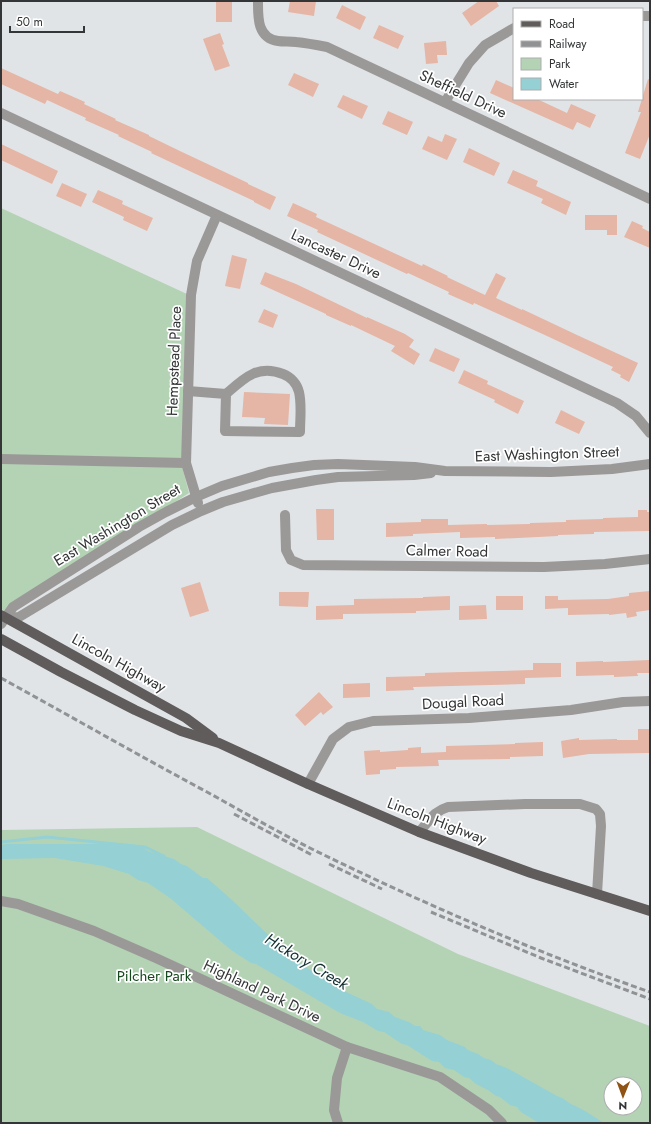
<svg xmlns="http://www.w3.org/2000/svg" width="651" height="1124" font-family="Jost,sans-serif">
<rect width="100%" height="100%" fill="#e1e4e7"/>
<!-- green -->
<g fill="#b4d3b5" fill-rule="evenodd">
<path d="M1,208L187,294L182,466L189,493L5,611L1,609Z"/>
<path d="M197,827L458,954L650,1026V1123H1V830ZM611,1084H635V1108H611Z"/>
</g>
<!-- water -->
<path fill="#95d0d4" d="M8,844H105L144,848L148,851L174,859L181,864L187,866L203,878H207L232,900L288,954L307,968L344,991L372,1004L377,1009L389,1012L395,1017L409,1022L415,1026H420L423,1030L440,1035L447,1040L465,1047L468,1050L478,1054L484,1058L491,1060L496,1064L507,1068L557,1096C564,1098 566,1101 571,1104C583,1109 593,1116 604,1123H539L521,1112L517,1107L510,1105L500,1097L496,1096L488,1090L476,1084L469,1078L464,1077L454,1070L445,1068L439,1062L432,1061L407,1045L402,1044L384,1032L378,1031L363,1022L340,1013L256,964L251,963L231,950L170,898L148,883L138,880L129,874L103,866L55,858L1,859V845Z"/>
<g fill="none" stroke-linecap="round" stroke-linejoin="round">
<!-- stream -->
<path stroke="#95d0d4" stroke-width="3" d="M1,842L47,837L145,847L164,856"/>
</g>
<!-- building -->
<g fill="#e5b5a5">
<rect x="216" y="1" width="16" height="21"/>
<path d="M290,1H316L314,16L288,12Z"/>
<path d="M479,1H496L499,6L471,26L462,13Z"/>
<path d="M342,5L366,17L360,30L336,18Z"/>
<path d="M379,25L404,36L398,49L373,38Z"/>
<path d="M220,33L224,44L222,45L230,66L215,71L203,39Z"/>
<path d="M446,41L447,55H437L438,63L426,64L424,43Z"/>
<path d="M1,68L58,94L60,91L85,102L84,104L116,119L115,120L149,135V136L182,152L248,183V184L276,197L270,210L254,202V201L183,168L151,153L152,152L118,136L119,135L85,120L86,118L47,100L45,104L1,84Z"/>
<path d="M294,73L319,84L313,97L288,85Z"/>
<path d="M648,79L650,80V134L640,159L625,153L641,112H638Z"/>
<path d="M496,80L514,88V99H537L567,113L571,104L596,115L590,128L577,122L573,130L490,93Z"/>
<path d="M343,95L368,106L362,119L337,107Z"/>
<path d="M388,111L413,122L407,135L382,124Z"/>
<path d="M445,134L457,139L447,160L422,149L428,136L442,142Z"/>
<path d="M1,144L58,171L52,184L1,160Z"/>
<path d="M469,148L500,163L494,176L463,162Z"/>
<path d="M513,170L538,181L536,186L571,202L566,215L541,203L543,199L507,183Z"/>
<path d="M62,183L87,194L81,207L56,196Z"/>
<path d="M98,190L123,201L122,204L153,218L147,231L123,220L124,217L92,202Z"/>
<path d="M293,203L317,214L316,217L422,266L423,264L448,276L447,277L485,295L496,273L506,278L496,298L522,310V309L577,335L638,363L629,382L620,377L621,375L611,370L613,367L547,336L474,303L473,305L448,294L449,292L408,273L407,274L317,232L318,230L287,216Z"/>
<path d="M585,215H617V235H607V230H585Z"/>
<path d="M632,221L643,226L642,228L650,232V248L624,237Z"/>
<path d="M232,255L247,259L240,289L225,286Z"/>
<path d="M265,272L296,284L367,318V317L405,334L414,340L409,347L420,354L414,365L391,351L395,346L351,325V326L326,315V314L260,284Z"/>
<path d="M264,309L278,315L273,328L258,322Z"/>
<path d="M435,348L460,359L454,372L429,361Z"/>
<path d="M464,370L488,381L487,384L524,401L518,414L494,402L495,400L458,383Z"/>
<path d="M244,392L290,394L288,425L264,424L265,418L242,417Z"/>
<path d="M561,410L585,422L579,434L555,423Z"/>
<path d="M316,509H334V540H317Z"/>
<path d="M638,510H647V512H650V531L594,532V534L558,535V536L495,539V537L460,538V532L413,534V536L386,537V523L421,522V519H448V525L487,524V525L530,524V523L566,522V520L603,519V518L638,517Z"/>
<path d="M200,582L209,611L190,617L181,588Z"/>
<path d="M650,591V610L636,612L637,616L627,618L626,613L609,615V614L568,615V608L545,609V596H558V600L608,599L629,596V593Z"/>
<path d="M279,592H309L308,607L279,606Z"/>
<path d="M450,596V610L416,611V613L343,614V619L316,620V606L354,605V599L423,598V597Z"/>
<rect x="496" y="596" width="27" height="14"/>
<path d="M486,605L487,619L459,620V606Z"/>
<path d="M649,660L650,673H637L638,676L614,677V675L576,676V662L603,661V662Z"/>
<path d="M533,663H561V677L525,678V684L413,687L414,690L386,691V677L425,676V673L533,670Z"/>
<path d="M370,683V697L343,698V684Z"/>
<path d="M319,692L333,707L323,715L321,712L305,726L295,715Z"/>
<path d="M638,729H650V753L589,754L563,758L561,741L579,738V740L617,739V740H638Z"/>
<path d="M543,742V756L510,757V759L438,760L439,766L396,767V769L380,770V774L366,775L364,751L380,750V752L408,750V748L421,747V753L446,752V746L515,744V743Z"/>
</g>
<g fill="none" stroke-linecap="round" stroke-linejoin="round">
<!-- minor -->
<g stroke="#9b9998" stroke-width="10">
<path d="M258,1C258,17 257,38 278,41C284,42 290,41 296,42C306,43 317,45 327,47L650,199"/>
<path d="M642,16H650"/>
<path d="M445,102L469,63L485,45L514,28"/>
<path d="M1,113L617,403L636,416L650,433"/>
<path d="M188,391L226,394L225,431L300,432C300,419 302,405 299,392C297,384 291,377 283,374C258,364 244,378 226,394"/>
<path d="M1,459L186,463"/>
<path d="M198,503L186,463L191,295L197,261L217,215"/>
<path d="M285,515L286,550L291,560L303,565L544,567L605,564L650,559"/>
<path d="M6,618L19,617L172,525L201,511L223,502L272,488L316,480L338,477L414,475L431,473"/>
<path d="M1,624L13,607L139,527L166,512L196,497L222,486L269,472L292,468L314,465L338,464L415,467L445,471L551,472L612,469L650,464"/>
<path d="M308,784L333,739L349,727L373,721L469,718L571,710L623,702L650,701"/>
<path d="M419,832C430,821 432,812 448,807L525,804H580L596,809L600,814L601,826L597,894"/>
<path d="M1,901L18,904L94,931L158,959L347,1047L440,1077L489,1110L502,1123"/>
<path d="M338,1123L334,1110L337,1078L347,1047"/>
</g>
<!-- major -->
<g stroke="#5f5c5b" stroke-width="10">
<path d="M1,615L186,718L213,738"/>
<path d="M1,639L61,672L135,710L181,731L219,743L308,784L419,832L531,873L650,911"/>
</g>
<!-- rail -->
<g stroke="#909294" stroke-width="3" stroke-dasharray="6 3" stroke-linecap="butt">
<path d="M1,678C70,716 138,755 207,792C245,813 283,835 322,854C429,906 538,953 650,992"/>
<path d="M234,814L312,855"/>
<path d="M329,864L382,889"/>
<path d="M431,912L541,958L650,999"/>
</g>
</g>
<g text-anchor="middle" stroke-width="3.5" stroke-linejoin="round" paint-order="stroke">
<!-- street labels -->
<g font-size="15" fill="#333536" stroke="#fff">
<text transform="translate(463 94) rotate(25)" y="5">Sheffield Drive</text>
<text transform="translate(336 254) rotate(25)" y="5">Lancaster Drive</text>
<text transform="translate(174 361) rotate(-88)" y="5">Hempstead Place</text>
<text transform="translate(547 454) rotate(-2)" y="5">East Washington Street</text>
<text transform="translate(117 525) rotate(-31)" y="5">East Washington Street</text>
<text transform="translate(447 551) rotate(1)" y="5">Calmer Road</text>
<text transform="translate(119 663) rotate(29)" y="5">Lincoln Highway</text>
<text transform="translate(463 702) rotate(-3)" y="5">Dougal Road</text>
<text transform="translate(437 821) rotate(21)" y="5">Lincoln Highway</text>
<text transform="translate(262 991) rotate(25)" y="5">Highland Park Drive</text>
</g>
<!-- park labels -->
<g font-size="15" fill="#16491d" stroke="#fff">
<text x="154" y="981">Pilcher Park</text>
</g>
<!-- water labels -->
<g font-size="16" font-style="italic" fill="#112f31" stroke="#fff">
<text transform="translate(307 961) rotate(31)" y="6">Hickory Creek</text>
</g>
</g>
<!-- border -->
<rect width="651" height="1124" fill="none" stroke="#333536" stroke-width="4"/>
<!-- legend -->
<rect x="513" y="8" width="130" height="92" fill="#ffffff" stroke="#adaeaf"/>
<rect x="521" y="21" width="20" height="6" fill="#5f5c5b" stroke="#adaeaf"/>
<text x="549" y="28" font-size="12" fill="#333536">Road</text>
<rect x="521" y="41" width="20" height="6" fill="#909294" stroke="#adaeaf"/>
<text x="549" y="48" font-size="12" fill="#333536">Railway</text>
<rect x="521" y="58" width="20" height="12" fill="#b4d3b5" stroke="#adaeaf"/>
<text x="549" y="68" font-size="12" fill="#333536">Park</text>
<rect x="521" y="78" width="20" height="12" fill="#95d0d4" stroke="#adaeaf"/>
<text x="549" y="88" font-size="12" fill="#333536">Water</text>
<!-- north arrow -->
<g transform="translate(623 1096) rotate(181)"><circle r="19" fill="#ffffff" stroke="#adaeaf"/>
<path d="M0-3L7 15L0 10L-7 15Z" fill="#8f5313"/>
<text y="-6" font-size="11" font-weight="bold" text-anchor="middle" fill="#333536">N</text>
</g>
<!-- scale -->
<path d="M10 26v6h74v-6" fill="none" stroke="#333536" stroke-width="2"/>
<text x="16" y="26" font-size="12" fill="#333536" stroke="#ffffff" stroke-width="3" paint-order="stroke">50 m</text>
</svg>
